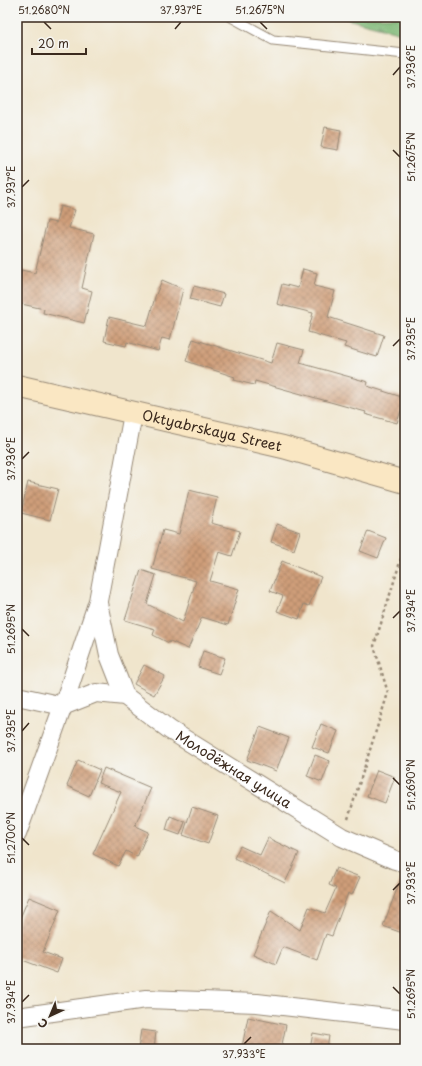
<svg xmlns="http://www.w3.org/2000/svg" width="422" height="1066" font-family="'Playpen Sans',sans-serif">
<defs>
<pattern id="forest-firs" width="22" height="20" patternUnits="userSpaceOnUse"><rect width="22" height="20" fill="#7eb876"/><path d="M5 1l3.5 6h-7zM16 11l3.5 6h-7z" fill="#689660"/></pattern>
<pattern id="building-cross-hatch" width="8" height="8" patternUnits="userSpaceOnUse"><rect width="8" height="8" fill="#cf9e79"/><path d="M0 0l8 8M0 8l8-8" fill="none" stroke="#a98163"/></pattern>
</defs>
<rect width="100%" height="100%" fill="#f6f6f2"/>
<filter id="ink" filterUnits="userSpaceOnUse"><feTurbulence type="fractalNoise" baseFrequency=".025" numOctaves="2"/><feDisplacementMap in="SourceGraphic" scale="8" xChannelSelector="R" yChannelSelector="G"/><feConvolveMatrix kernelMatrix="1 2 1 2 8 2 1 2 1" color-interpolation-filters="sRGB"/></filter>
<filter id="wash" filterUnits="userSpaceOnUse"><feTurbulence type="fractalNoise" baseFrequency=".012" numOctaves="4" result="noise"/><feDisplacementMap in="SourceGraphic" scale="16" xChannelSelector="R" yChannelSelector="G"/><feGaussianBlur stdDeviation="0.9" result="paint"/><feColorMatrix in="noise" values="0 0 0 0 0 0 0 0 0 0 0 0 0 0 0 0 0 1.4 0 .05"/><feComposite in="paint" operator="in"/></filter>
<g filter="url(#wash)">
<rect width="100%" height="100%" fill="#f0e5cc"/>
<!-- forest -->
<path fill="url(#forest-firs)" stroke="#5c714a" d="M339,17H405V34Z"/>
<g id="blocks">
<!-- building -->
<g fill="url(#building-cross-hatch)">
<path d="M325,127L341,130L338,150L321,147Z"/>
<path d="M60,206L75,210L69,228L94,234L82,288L92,291L84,323L43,313L44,309L17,303V280L19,281L21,270L35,273L47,221L56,223Z"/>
<path d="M303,269L317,273L314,286L335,291L328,317L384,335L377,357L344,347L346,343L308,332L313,313L277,304L282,284L298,288Z"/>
<path d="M162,280L183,289L170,340L162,338L158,351L127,342L126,346L104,341L109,317L147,326L155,297Z"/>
<path d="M194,286L224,294L220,307L190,299Z"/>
<path d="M193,339L271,363L277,343L304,350L300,363L368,382L367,386L405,398L397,423L365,414L366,412L255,381L254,385L234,380L235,377L186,361Z"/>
<path d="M28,482L58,489L50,520L21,513Z"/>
<path d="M189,490L217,497L211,523L240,531L232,556L219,552L210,581L239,589L228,625L202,617L188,649L170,641L169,643L153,635L155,629L125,620L141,570L156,575L147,604L183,622L196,581L152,569L163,530L179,534Z"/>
<path d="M277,524L300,532L294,550L271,542Z"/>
<path d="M368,531L386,538L378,558L360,551Z"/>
<path d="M282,561L321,577L309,606L304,604L299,619L277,611L283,596L270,591Z"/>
<path d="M203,651L225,658L219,674L198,667Z"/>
<path d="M144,665L165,676L154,695L134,684Z"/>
<path d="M321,724L338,731L329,753L312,747Z"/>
<path d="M260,727L289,738L276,771L247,760Z"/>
<path d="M315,755L330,761L322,782L307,776Z"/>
<path d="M78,760L100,770L89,796L67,786Z"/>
<path d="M104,768L151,788L135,826L148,832L137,857L126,851L118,866L93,854L121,792L98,783Z"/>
<path d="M377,770L395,777L385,803L367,796Z"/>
<path d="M192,807L218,816L208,844L183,835Z"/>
<path d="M170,816L185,822L180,835L166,830Z"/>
<path d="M268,838L299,853L285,883L234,858L240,846L260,855Z"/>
<path d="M336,868L360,877L352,895L348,893L332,936L326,934L317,960L283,947L276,964L253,954L271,911L300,930L309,907L325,913L336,888L329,885Z"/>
<path d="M403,873H405V934L383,926Z"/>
<path d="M29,897L60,910L43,952L62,959L57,973L17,958V925Z"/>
<path d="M248,1017L286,1025L281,1049H252L242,1047Z"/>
<path d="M141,1030L156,1032L154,1049H138Z"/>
<path d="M313,1033L329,1036L327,1049H310Z"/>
</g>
</g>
</g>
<g filter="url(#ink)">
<use href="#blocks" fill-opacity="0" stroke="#968875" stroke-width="1"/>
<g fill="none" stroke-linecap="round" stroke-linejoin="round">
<defs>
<path id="lane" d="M231,17L273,40L405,54"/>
<g id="street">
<path d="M98,603L109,655L125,696"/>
<path id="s1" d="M17,696L63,706L96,693L125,696L170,730L342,837L395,860L405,863"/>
<path d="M17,834L63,706L98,601L133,414"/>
<path d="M17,1017L146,999L257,1003L405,1020"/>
</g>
<g id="secondary">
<path id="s2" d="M17,386L283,447L405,482"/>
</g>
</defs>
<!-- lane casing -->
<use href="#lane" stroke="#968875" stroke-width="11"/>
<!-- street casing -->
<use href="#street" stroke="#968875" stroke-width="20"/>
<!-- secondary casing -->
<use href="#secondary" stroke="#968875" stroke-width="24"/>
<!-- path -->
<path stroke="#968875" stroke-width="2.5" stroke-dasharray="3 3" stroke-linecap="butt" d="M348,819L388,693L374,646L405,546"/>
<!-- lane -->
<use href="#lane" stroke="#fff" stroke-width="9"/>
<!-- street -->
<use href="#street" stroke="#fff" stroke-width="18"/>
<!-- secondary -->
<use href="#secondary" stroke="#fae7c3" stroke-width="22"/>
</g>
</g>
<!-- ticks -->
<path fill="none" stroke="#3b2a1e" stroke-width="1.5" d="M44,22L51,29M260,22L267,29M175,29L181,22M393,75L400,67M393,150L400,157M22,187L29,180M393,346L400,339M22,459L29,452M393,618L400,611M22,629L29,636M22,731L29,723M393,778L400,785M22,838L29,845M393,890L400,883M393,987L400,994M22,1002L29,995M244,1044L251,1037"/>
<g text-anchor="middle" stroke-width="3" stroke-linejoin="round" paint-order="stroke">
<!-- street labels -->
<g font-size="14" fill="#3b2a1e" stroke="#f6f6f2">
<text dy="5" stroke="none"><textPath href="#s2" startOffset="200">Oktyabrskaya Street</textPath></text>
<text dy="5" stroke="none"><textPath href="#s1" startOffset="243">Молодёжная улица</textPath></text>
</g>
</g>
<!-- margin -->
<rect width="422" height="1066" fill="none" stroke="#f6f6f2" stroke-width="44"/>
<!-- north arrow -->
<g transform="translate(50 1016) rotate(224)" stroke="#f6f6f2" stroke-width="3" paint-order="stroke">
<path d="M0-3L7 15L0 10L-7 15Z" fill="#3b2a1e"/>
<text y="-6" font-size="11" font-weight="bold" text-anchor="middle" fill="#3b2a1e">С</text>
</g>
<!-- scale -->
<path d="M32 48v6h54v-6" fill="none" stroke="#3b2a1e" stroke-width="2"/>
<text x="38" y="48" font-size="12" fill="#3b2a1e" stroke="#f6f6f2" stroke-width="3" paint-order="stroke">20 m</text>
<rect x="22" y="22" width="378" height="1022" fill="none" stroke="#3b2a1e" stroke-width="1.5"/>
<g font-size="10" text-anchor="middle" fill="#3b2a1e">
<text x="44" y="14">51.2680°N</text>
<text x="181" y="14">37.937°E</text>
<text x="260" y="14">51.2675°N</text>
<text transform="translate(411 67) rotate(-90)" y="4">37.936°E</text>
<text transform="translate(411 157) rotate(-90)" y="4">51.2675°N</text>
<text transform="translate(11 187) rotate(-90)" y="4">37.937°E</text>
<text transform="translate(411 339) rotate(-90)" y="4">37.935°E</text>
<text transform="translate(11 459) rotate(-90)" y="4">37.936°E</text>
<text transform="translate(411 611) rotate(-90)" y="4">37.934°E</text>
<text transform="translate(11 629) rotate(-90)" y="4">51.2695°N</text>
<text transform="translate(11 731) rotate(-90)" y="4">37.935°E</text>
<text transform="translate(411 785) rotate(-90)" y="4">51.2690°N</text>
<text transform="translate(11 838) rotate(-90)" y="4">51.2700°N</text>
<text transform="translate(411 883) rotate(-90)" y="4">37.933°E</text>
<text transform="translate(411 994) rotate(-90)" y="4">51.2695°N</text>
<text transform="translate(11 1002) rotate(-90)" y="4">37.934°E</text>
<text x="244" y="1058">37.933°E</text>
</g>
</svg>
